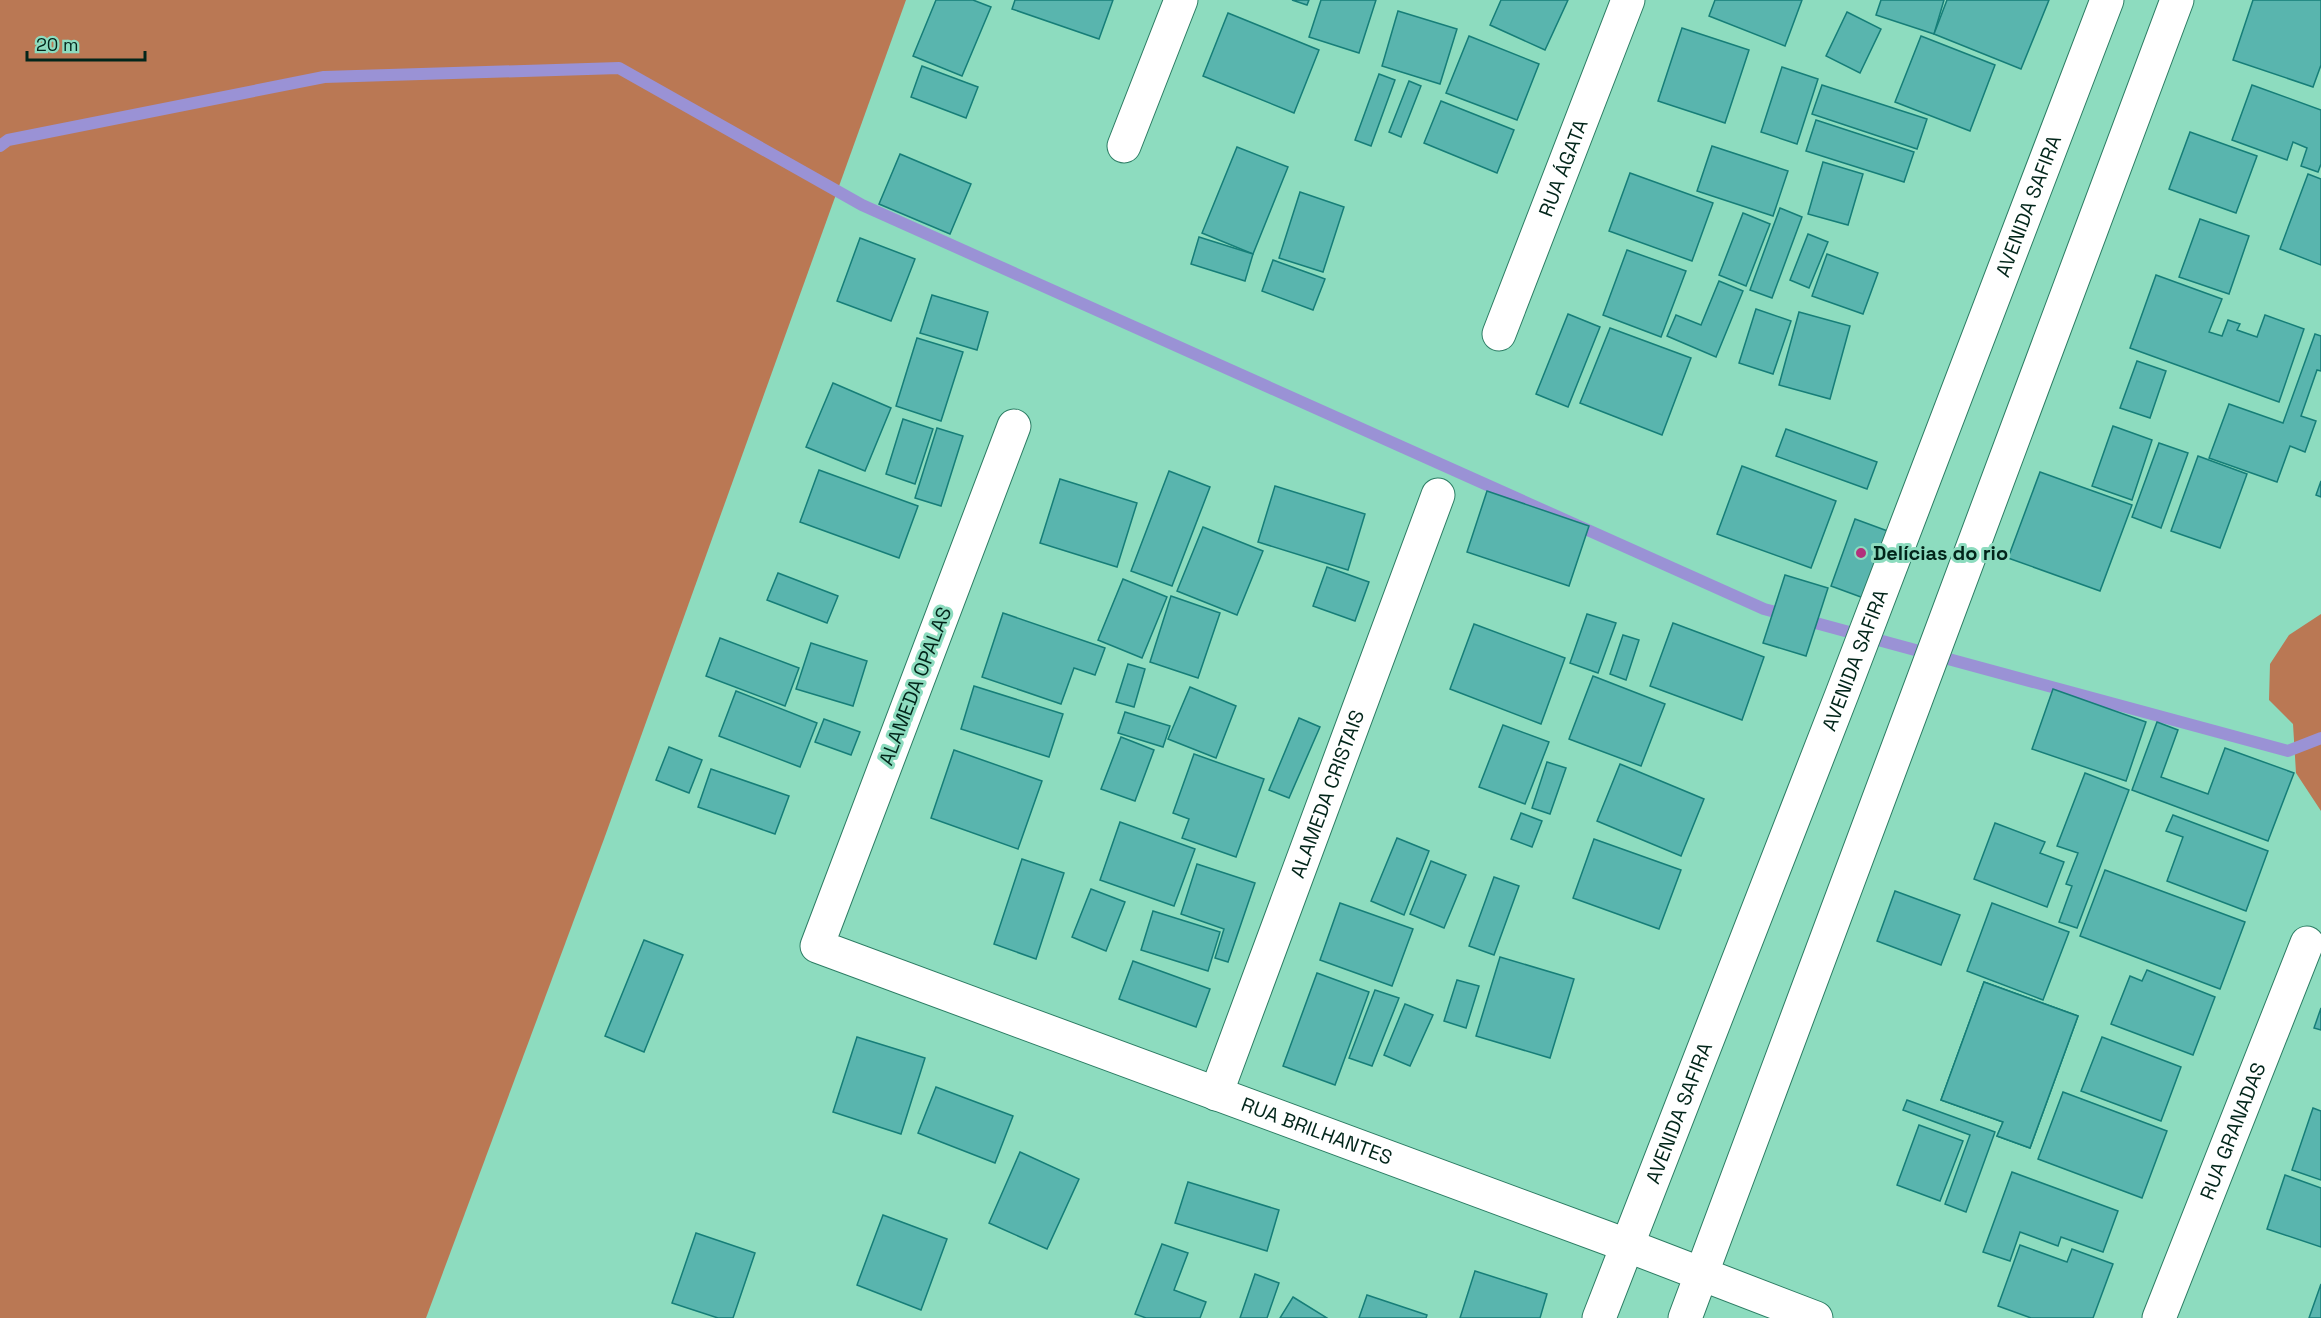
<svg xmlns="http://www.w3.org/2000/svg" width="2321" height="1318" font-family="'Space Grotesk',sans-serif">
<rect width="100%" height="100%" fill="#8ddcbf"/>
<!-- forest -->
<g fill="#ba7854">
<path d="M0,0H906L604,839L426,1318H0Z"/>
<path d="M2321,614V811L2296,773L2293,724L2269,700L2270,664L2289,635Z"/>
</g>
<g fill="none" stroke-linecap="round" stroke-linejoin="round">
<!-- stream -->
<path stroke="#9a92d5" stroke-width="12" d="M0,146L8,140L324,77L619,68L862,205L1764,609L2288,751L2321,738"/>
</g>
<!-- building -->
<g fill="#59b5ae" stroke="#167e78" stroke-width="1.5" fill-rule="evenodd">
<path d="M936,0H973L991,7L962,76L913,56Z"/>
<path d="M1015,0H1113L1099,39L1012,9Z"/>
<path d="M1292,0H1309L1307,5Z"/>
<path d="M1321,0H1376L1359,53L1309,37Z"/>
<path d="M1501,0H1568L1545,50L1490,25Z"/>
<path d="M1715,0H1802L1785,46L1709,16Z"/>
<path d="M1881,0H1944L1934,34L1876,15Z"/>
<path d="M1947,0H2049L2021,69L1934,34Z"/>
<path d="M2253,0H2321V65L2313,87L2233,60Z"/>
<path d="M1398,11L1457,29L1440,84L1382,66Z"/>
<path d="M1847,12L1881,29L1860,73L1826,56Z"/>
<path d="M1228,13L1319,50L1294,113L1203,76Z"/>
<path d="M1682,28L1749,50L1725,123L1658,101Z"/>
<path d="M1469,36L1539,64L1517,120L1446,93Z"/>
<path d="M1921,36L1995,65L1970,131L1895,102Z"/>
<path d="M922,66L978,87L966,118L911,97Z"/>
<path d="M1782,67L1818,79L1797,144L1761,132Z"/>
<path d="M1379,74L1395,80L1371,146L1355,140Z"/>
<path d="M1409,81L1421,86L1401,137L1389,132Z"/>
<path d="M1822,85L1927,119L1917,149L1812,114Z"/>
<path d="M2252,85L2321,110V164L2318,172L2301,166L2307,148L2293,142L2287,160L2232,140Z"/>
<path d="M1441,101L1514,130L1497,173L1424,143Z"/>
<path d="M1816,120L1914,152L1904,182L1806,151Z"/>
<path d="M2190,132L2257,156L2236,213L2169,189Z"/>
<path d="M1712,146L1788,171L1773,216L1697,191Z"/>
<path d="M1237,147L1288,167L1253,254L1202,233Z"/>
<path d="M900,154L971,184L950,234L879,204Z"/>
<path d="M1823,162L1863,174L1848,225L1808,214Z"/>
<path d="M1630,173L1713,203L1692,261L1609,231Z"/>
<path d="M2308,174L2321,179V265L2280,249Z"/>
<path d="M1300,192L1344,207L1323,272L1279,258Z"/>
<path d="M1780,208L1802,217L1772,298L1750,290Z"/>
<path d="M1743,213L1770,224L1746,286L1719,275Z"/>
<path d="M2200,219L2249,236L2229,294L2179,277Z"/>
<path d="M1808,234L1828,242L1809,288L1790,280Z"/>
<path d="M1199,237L1253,254L1245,281L1191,264Z"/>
<path d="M860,238L915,259L891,321L837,301Z"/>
<path d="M1627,250L1686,271L1661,337L1603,315Z"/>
<path d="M1827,254L1878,273L1863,314L1812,296Z"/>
<path d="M1273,260L1325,279L1313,310L1262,291Z"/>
<path d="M2156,275L2222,299L2209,332L2222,336L2228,320L2240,324L2237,330L2257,337L2265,315L2304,329L2279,402L2130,348Z"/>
<path d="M1719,281L1743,291L1716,357L1667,336L1676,315L1701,325Z"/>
<path d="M932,295L988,312L977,350L920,333Z"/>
<path d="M1756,309L1791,321L1773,374L1739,363Z"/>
<path d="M1799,312L1850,326L1830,399L1779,385Z"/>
<path d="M1568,314L1600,327L1568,407L1536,394Z"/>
<path d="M1610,328L1691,358L1662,435L1580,403Z"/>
<path d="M2315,334L2321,336V371L2317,370L2301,416L2316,421L2305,452L2290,446L2277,482L2209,458L2229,404L2283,423Z"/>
<path d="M917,338L963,352L941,421L896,406Z"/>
<path d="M2137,361L2166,371L2150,418L2120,408Z"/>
<path d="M833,383L891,408L865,471L806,447Z"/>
<path d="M903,419L933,429L915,484L886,474Z"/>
<path d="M2113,426L2152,440L2132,500L2092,486Z"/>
<path d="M937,428L963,436L941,506L915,498Z"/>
<path d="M1786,429L1877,462L1867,489L1776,456Z"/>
<path d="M2159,443L2188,453L2161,528L2132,517Z"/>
<path d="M2198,456L2247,474L2220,548L2171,531Z"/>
<path d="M1742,466L1836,501L1811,568L1717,534Z"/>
<path d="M819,470L918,506L899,558L800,522Z"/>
<path d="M1169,471L1210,487L1172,586L1131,571Z"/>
<path d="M2040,472L2132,505L2100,591L2008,558Z"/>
<path d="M1060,479L1137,503L1117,567L1040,543Z"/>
<path d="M2321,481V497L2316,495Z"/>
<path d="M1275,486L1365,514L1348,570L1258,542Z"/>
<path d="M1487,491L1589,526L1569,586L1467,552Z"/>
<path d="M1855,519L1893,533L1869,600L1831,586Z"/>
<path d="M1203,527L1263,551L1237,615L1177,591Z"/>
<path d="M1327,567L1369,582L1355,621L1313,606Z"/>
<path d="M778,573L838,596L827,623L767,600Z"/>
<path d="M1785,575L1828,588L1806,656L1763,643Z"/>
<path d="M1123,579L1167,597L1142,658L1098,640Z"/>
<path d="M1171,596L1220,613L1198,678L1150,662Z"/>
<path d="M1003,613L1105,648L1095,675L1074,668L1061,704L982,677Z"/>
<path d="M1587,614L1616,623L1598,673L1570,663Z"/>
<path d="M1673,623L1764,657L1742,720L1650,686Z"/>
<path d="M1474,624L1565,658L1541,724L1450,689Z"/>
<path d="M1623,635L1639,640L1626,680L1610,674Z"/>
<path d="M720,638L799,668L785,706L706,676Z"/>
<path d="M811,643L867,661L853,706L796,689Z"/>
<path d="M1128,664L1145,669L1134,707L1116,702Z"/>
<path d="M1593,676L1665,704L1641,766L1569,739Z"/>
<path d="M974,686L1063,714L1049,757L961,729Z"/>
<path d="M1190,687L1236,706L1216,758L1168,739Z"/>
<path d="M2053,689L2146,722L2126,781L2032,749Z"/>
<path d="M736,691L817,723L800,767L719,736Z"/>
<path d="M1125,712L1170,726L1163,747L1118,733Z"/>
<path d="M1299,718L1320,727L1289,798L1269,790Z"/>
<path d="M824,719L860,732L851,755L815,742Z"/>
<path d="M2157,722L2178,730L2161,777L2208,794L2225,748L2294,773L2268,841L2132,790Z"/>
<path d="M1503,725L1549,742L1525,804L1479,787Z"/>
<path d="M1121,737L1154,750L1135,801L1101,789Z"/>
<path d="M669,747L702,760L689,793L656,780Z"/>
<path d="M954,750L1042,781L1018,849L931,818Z"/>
<path d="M1194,754L1264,779L1236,857L1182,838L1189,819L1173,813Z"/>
<path d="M1547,762L1566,768L1550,814L1532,808Z"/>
<path d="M1620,764L1704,799L1681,856L1597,821Z"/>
<path d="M711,769L789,796L775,834L698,807Z"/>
<path d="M2085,773L2129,790L2077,928L2059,922L2072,886L2066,884L2078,853L2057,846Z"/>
<path d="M1521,813L1542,821L1532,847L1511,839Z"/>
<path d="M2173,815L2268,851L2246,911L2167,881L2183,837L2166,831Z"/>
<path d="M1120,822L1195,849L1174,906L1100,880Z"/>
<path d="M1995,823L2045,842L2040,853L2064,862L2047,907L1974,879Z"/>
<path d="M1397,838L1429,851L1404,915L1371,901Z"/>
<path d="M1594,839L1681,870L1659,929L1573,898Z"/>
<path d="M1022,859L1064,873L1036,959L994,944Z"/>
<path d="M1431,861L1466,875L1444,928L1410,914Z"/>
<path d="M1197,864L1255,883L1228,962L1215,958L1224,929L1181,914Z"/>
<path d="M2105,870L2245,922L2220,989L2080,936Z"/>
<path d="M1494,877L1519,886L1494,955L1469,946Z"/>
<path d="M1091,889L1125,902L1106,951L1072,937Z"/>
<path d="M1895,891L1960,915L1941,965L1877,941Z"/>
<path d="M1340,903L1413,929L1392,986L1320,960Z"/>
<path d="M1992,903L2069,932L2043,1000L1967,971Z"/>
<path d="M1153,911L1220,932L1208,971L1141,950Z"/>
<path d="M644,940L683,955L644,1052L605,1036Z"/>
<path d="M1500,957L1574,979L1550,1058L1476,1036Z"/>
<path d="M1133,961L1210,989L1196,1027L1119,999Z"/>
<path d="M2147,970L2215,997L2193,1055L2111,1024L2130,976L2142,981Z"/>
<path d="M1317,973L1369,992L1335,1085L1283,1066Z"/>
<path d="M1457,980L1479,986L1466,1028L1444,1021Z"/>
<path d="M1984,982L2078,1016L2030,1148L1997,1136L2003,1122L1941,1100ZM2033,1018L2044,1022L2026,1070L2016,1067Z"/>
<path d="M1984,982L2078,1016L2030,1148L1997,1136L2003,1122L1941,1100Z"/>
<path d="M1375,990L1399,998L1372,1066L1349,1058Z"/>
<path d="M1405,1004L1433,1015L1410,1066L1384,1055Z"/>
<path d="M2321,1008V1030L2314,1028Z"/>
<path d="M857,1037L925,1058L901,1134L833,1112Z"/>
<path d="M2102,1037L2181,1067L2161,1121L2081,1091Z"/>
<path d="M936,1087L1013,1116L995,1163L918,1133Z"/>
<path d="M2063,1092L2167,1131L2142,1198L2038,1159Z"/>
<path d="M1907,1100L1995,1132L1966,1212L1945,1204L1970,1135L1903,1110Z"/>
<path d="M2313,1108L2321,1111V1180L2292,1170Z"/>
<path d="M1919,1125L1963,1141L1940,1201L1897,1185Z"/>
<path d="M1020,1152L1079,1179L1047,1249L989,1223Z"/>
<path d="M2012,1172L2118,1211L2103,1252L2061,1237L2058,1246L2020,1232L2010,1261L1983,1252Z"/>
<path d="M2285,1175L2321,1188V1247L2267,1229Z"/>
<path d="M1188,1182L1279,1210L1267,1251L1175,1223Z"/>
<path d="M883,1215L947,1239L921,1310L857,1285Z"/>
<path d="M696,1233L755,1253L733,1318H718L672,1303Z"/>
<path d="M1162,1244L1188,1253L1174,1290L1206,1302L1200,1318H1146L1135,1314Z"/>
<path d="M2020,1245L2067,1262L2072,1249L2113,1264L2093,1318H2031L1998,1306Z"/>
<path d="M1475,1271L1547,1294L1540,1318H1460Z"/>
<path d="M1255,1274L1279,1283L1267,1318H1240Z"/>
<path d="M2321,1284V1318H2309Z"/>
<path d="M1367,1295L1427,1315L1426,1318H1359Z"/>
<path d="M1293,1297L1327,1318H1280Z"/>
</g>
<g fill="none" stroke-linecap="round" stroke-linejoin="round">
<defs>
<g id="minor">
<path d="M1124,146L1181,0"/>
<path id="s1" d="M1499,334L1628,0"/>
<path id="s2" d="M1014,426L817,946L1626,1245L1816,1318"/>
<path id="s3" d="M1216,1094L1438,495"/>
<path id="s4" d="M1599,1318L1842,694L2107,0"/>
<path d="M1685,1318L2177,0"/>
<path id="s5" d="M2159,1318L2307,943"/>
</g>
</defs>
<!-- minor casing -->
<use href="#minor" stroke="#2c7d64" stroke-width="35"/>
<!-- minor -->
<use href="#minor" stroke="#fff" stroke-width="33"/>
</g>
<!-- markers -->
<circle fill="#b2317c" stroke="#8ddcbf" stroke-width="2" cx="1861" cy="553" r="6"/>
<g text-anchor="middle" stroke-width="6" stroke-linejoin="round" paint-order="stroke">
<!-- street labels -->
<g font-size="20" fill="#02251a" stroke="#8ddcbf">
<text dy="7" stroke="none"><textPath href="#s1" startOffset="178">RUA ÁGATA</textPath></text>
<text dy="7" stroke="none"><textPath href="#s4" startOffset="1192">AVENIDA SAFIRA</textPath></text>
<text dy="7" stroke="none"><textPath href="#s4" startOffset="706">AVENIDA SAFIRA</textPath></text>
<text transform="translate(915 686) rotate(-69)" y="7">ALAMEDA OPALAS</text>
<text dy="7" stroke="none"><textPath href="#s3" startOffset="320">ALAMEDA CRISTAIS</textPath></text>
<text dy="7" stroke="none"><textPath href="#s4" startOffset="220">AVENIDA SAFIRA</textPath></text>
<text dy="7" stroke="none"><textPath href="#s5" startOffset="201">RUA GRANADAS</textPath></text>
<text dy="7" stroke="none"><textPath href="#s2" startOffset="1089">RUA BRILHANTES</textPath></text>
</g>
<!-- poi labels -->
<g font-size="20" font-weight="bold" fill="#02251a" stroke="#8ddcbf" text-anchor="start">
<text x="1873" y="560">Delícias do rio</text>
</g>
</g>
<!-- scale -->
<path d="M27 51v9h118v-9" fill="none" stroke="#02251a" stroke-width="3"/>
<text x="36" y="51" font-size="18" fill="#02251a" stroke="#8ddcbf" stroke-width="4.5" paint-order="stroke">20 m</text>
</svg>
